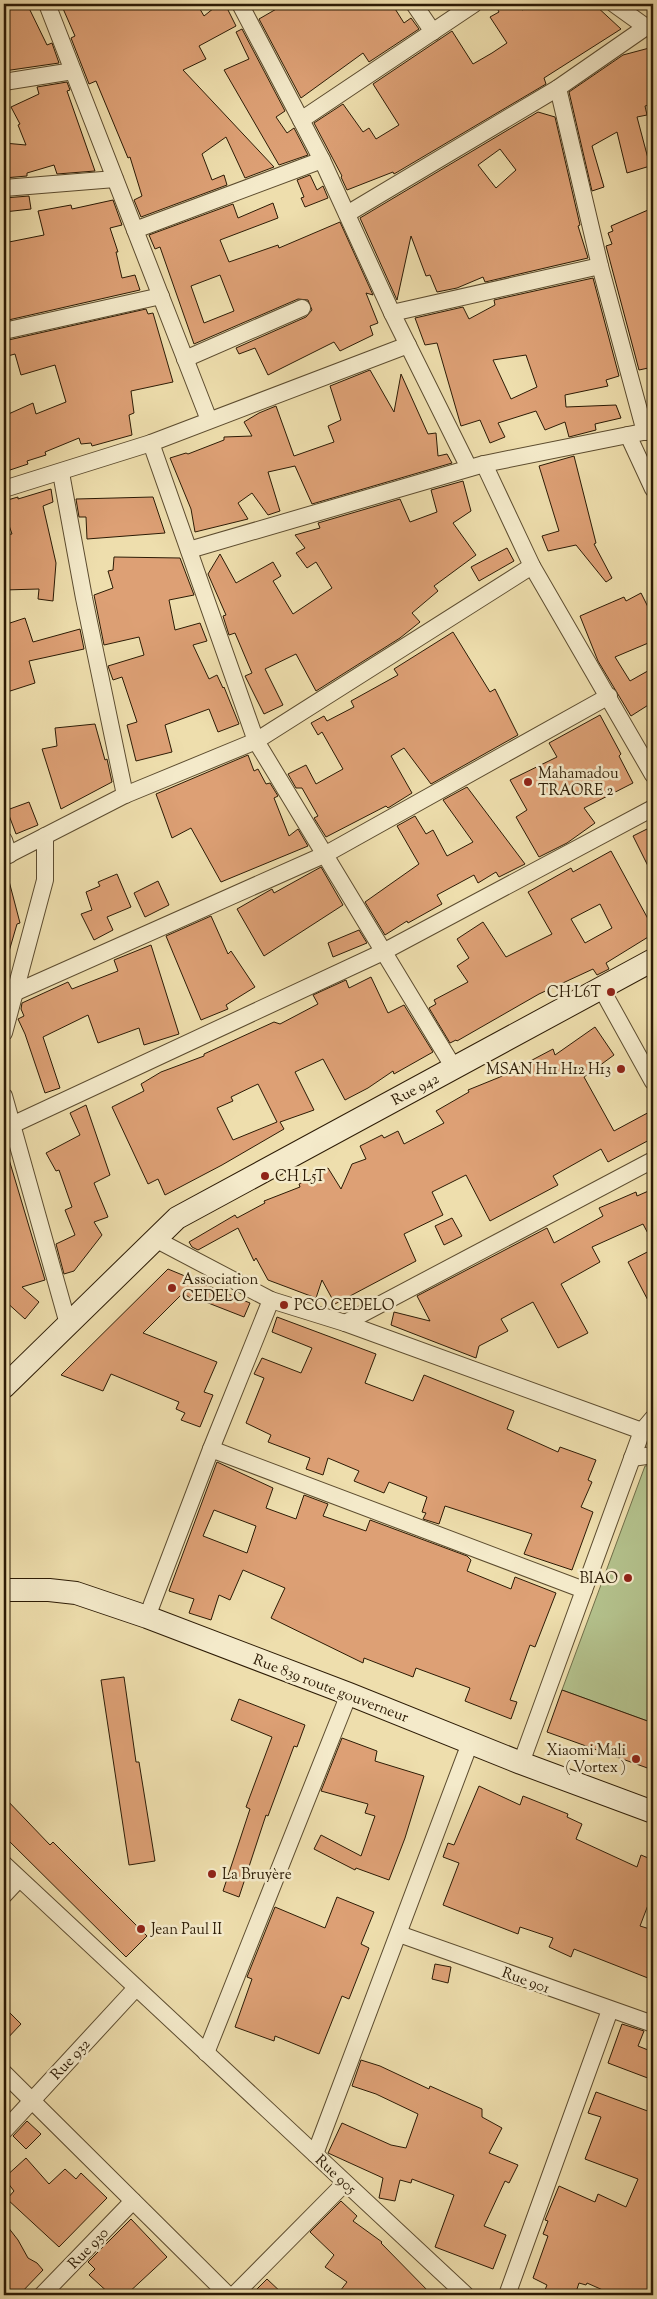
<svg xmlns="http://www.w3.org/2000/svg" width="657" height="2299" font-family="'Sorts Mill Goudy',serif">
<rect width="100%" height="100%" fill="#eedead"/>
<filter id="stains"><feTurbulence type="fractalNoise" baseFrequency=".004" numOctaves="4"/><feColorMatrix values="0 0 0 0 .2 0 0 0 0 .09 0 0 0 0 .02 0 0 0 .5 -.17"/></filter>
<radialGradient id="worn" r=".72"><stop offset=".6" stop-color="#630" stop-opacity="0"/><stop offset="1" stop-color="#630" stop-opacity=".3"/></radialGradient>
<!-- pitch -->
<path fill="#b4c28d" stroke="#706e49" d="M653,1465V1723L562,1690L645,1466Z"/>
<!-- building -->
<g fill="#dda075" stroke="#2c1b05" fill-rule="evenodd">
<path d="M4,4H27L47,45L52,43L59,63L4,71Z"/>
<path d="M61,4H197L204,16L219,4H225L236,26L199,46L206,59L183,70L274,167L245,178L226,137L202,154L212,180L224,175L227,185L141,217L134,200L142,196L130,157L128,158L96,81L89,84L71,38L75,36Z"/>
<path d="M285,4H392L404,23L411,18L419,29L369,62L363,53L301,98L259,19Z"/>
<path d="M495,4H518L522,10L535,4H594L621,29L544,78L546,84L394,174L393,172L347,190L341,177L342,176L314,123L343,104L363,132L369,128L376,139L399,125L373,84L452,31L473,64L492,53L507,43L490,17L499,12Z"/>
<path d="M242,29L285,111L276,117L287,133L294,128L308,155L279,165L224,70L249,59L236,32Z"/>
<path d="M653,47V104L645,106L647,115L637,117L650,166L627,173L617,132L592,146L604,187L592,191L569,92L623,55Z"/>
<path d="M67,82L70,90L67,91L95,171L57,174L54,165L27,173V176L4,178V143L26,145L18,125L20,124L11,107L39,94L37,87Z"/>
<path d="M538,112L555,117L580,225L578,226L588,258L485,282L483,277L457,288L437,292L430,275L426,276L411,236L397,300L360,218ZM500,149L516,170L496,188L478,165Z"/>
<path d="M310,175L317,190L323,186L328,198L305,207L301,198L304,197L297,180Z"/>
<path d="M29,196L31,209L4,212V198Z"/>
<path d="M113,200L122,225L110,228L118,252H116L122,278L135,275L140,290L4,321V243L44,235L38,211L71,205L72,209Z"/>
<path d="M273,203L278,218L220,240L229,262L278,245L279,248L340,222L373,295L366,293L378,323L370,326L373,335L340,351L334,342L268,375L255,348L239,354L236,348L306,317L312,310L308,300L298,299L194,344L160,247L155,249L149,235L233,204L238,218ZM220,275L234,311L204,323L191,286Z"/>
<path d="M648,210L653,223V227L650,229L653,243V367L639,370L606,246L612,244L608,233L613,231L611,226Z"/>
<path d="M593,278L619,376L606,380L608,386L565,395L566,407L616,405L621,418L595,424L596,430L569,437L565,422L545,430L536,411L498,423L505,437L490,443L480,420L461,426L437,343L425,345L415,318L463,307L469,319L495,305L494,300ZM526,355L537,387L511,399L493,360Z"/>
<path d="M146,309L148,314L153,313L173,382L131,391L134,413L129,415L132,435L92,446L91,443L81,444L79,438L45,452L46,455L27,461L28,464L4,472V416L33,403L36,414L66,402L55,365L21,375L15,354L4,357V341Z"/>
<path d="M370,370L394,412L401,374L428,434L436,433L438,456L447,454L452,463L312,504L295,466L268,472L280,511L268,515L252,493L238,503L248,519L195,532L191,509L170,458L186,453L188,454L224,440V437L252,436L244,422L259,413L276,406L294,456L334,442L328,426L341,420L330,386Z"/>
<path d="M574,456L596,543L594,544L612,578L606,582L576,545L548,551L542,536L559,531L539,466Z"/>
<path d="M463,481L471,511L453,523L476,555L434,586L438,591L412,613L420,622L400,638L316,691L296,654L265,669L283,705L264,714L245,676L252,673L235,633L229,635L223,616L226,615L208,574L220,554L236,583L273,562L281,576L273,581L293,614L332,588L316,562L307,568L296,553L305,548L295,535L320,528L318,523L400,499L410,522L437,512L431,490Z"/>
<path d="M51,489L53,502L43,506L56,563L53,601L38,599L39,589L4,590V535L12,534L4,511V501L18,497V499Z"/>
<path d="M153,497L165,533L87,539L86,517H79L76,499Z"/>
<path d="M507,548L514,561L479,581L471,567Z"/>
<path d="M114,557L180,558L194,595L169,600L175,630L200,623L207,641L193,645L209,679L217,675L223,688L224,687L239,724L218,732L209,709L165,725L172,752L136,761L127,725L137,722L122,677L113,680L108,666L144,655L139,637L104,645L94,595L113,588L108,571L113,570Z"/>
<path d="M641,593L653,617V641L615,657L630,681L653,668V702L631,716L598,661L580,616L624,597L626,601Z"/>
<path d="M25,618L33,642L80,629L84,649L29,661L35,683L4,693V625Z"/>
<path d="M453,632L490,692L495,689L518,735L431,784L404,748L391,756L412,793L388,808L386,806L326,837L314,818L318,816L302,788H296L288,774L306,765L316,784L343,769L322,732L318,735L311,723L324,716L327,721L354,707L351,701L398,675L394,669Z"/>
<path d="M600,715L621,754L619,756L633,783L584,808L595,823L567,843L539,857L516,817L527,810L510,780L557,757L549,743Z"/>
<path d="M95,724L105,760L107,759L112,782L61,809L42,749L57,746L55,728Z"/>
<path d="M248,755L254,771L258,769L266,784L270,783L278,796L274,798L289,836L298,829L308,846L221,882L191,828L172,838L156,794Z"/>
<path d="M467,787L525,864L499,877L496,872L478,883L474,875L437,895L442,904L408,923L407,921L385,935L365,902L419,864L397,826L415,816L426,834L433,830L447,856L473,842L443,800Z"/>
<path d="M29,802L38,825L16,834L7,810Z"/>
<path d="M653,826V876L633,836Z"/>
<path d="M611,851L653,928V934L606,963L609,969L597,975L593,969L539,994L457,1041L456,1040L450,1043L429,1008L436,1004L434,1000L468,982L457,966L469,958L457,939L483,922L506,957L552,934L528,892L571,868L573,872ZM600,904L612,928L585,943L571,919Z"/>
<path d="M321,867L343,905L264,956L237,909L272,889L274,893Z"/>
<path d="M117,874L131,907L107,917L113,930L94,940L81,914L92,910L86,892L100,886L98,882Z"/>
<path d="M4,881H9L20,923L17,924L8,955L4,954Z"/>
<path d="M158,881L169,905L145,917L134,893Z"/>
<path d="M211,916L228,954L231,951L255,987L226,1005L228,1009L201,1020L166,936Z"/>
<path d="M359,930L367,943L333,957L328,943Z"/>
<path d="M151,945L179,1034L144,1045L139,1028L98,1043L88,1015L43,1037L60,1088L45,1093L25,1034L18,1019L24,1016L21,1009L22,1003L68,982L72,989L118,971L114,960Z"/>
<path d="M371,977L388,1013L404,1005L433,1052L394,1074L393,1071L368,1088L345,1100L323,1059L295,1072L314,1110L280,1122L284,1129L222,1165L165,1195L158,1179L148,1184L112,1107L144,1091L141,1084L161,1072L204,1056V1054L274,1022L280,1024L318,1004L313,995L346,980L349,988ZM258,1084L277,1122L233,1140L217,1108L233,1101L231,1097Z"/>
<path d="M595,1027L614,1055L584,1077L614,1131L653,1110V1138L608,1162L601,1149L553,1176L558,1185L490,1221L466,1175L432,1192L443,1215L404,1234L416,1261L335,1304L322,1280L316,1298L268,1280L256,1258L254,1261L238,1228L198,1250L192,1247L189,1242L235,1215L237,1218L265,1203L264,1201L300,1187L299,1184L328,1168L341,1189L352,1164L366,1159L360,1146L382,1135L384,1138L398,1131L404,1144L444,1123L436,1111L469,1092L468,1090L500,1077L553,1049L555,1055Z"/>
<path d="M86,1105L110,1175L94,1183L108,1217L94,1222L102,1235L74,1271L64,1274L56,1244L75,1235L65,1210L72,1207L59,1170L56,1171L46,1153L80,1135L70,1113Z"/>
<path d="M8,1156L45,1280L22,1287L39,1302L25,1319L4,1300V1157Z"/>
<path d="M653,1189V1243L643,1224L592,1247L600,1262L561,1284L588,1333L558,1348L533,1302L501,1319L508,1331L479,1346L476,1358L391,1325L394,1312L430,1321L417,1296L547,1228L554,1243L603,1216L599,1208L636,1192L637,1196Z"/>
<path d="M452,1218L462,1236L444,1245L435,1226Z"/>
<path d="M653,1249V1310L628,1262Z"/>
<path d="M168,1269L250,1303L244,1317L198,1299L196,1302L183,1293L143,1333L217,1362L204,1392L213,1395L200,1427L181,1420L185,1413L176,1409L179,1402L111,1374L103,1391L61,1375Z"/>
<path d="M277,1317L376,1354L365,1383L413,1401L424,1375L514,1411L507,1429L558,1452L560,1447L596,1460L588,1480L592,1482L581,1507L593,1512L572,1570L524,1554L532,1534L445,1506L439,1524L423,1519L426,1513L422,1512L427,1497L389,1482L384,1493L354,1481L359,1471L328,1458L323,1475L306,1469L310,1458L268,1442L271,1435L246,1423L264,1378L254,1374L262,1358L301,1373L312,1348L272,1332Z"/>
<path d="M217,1462L273,1488L266,1508L296,1519L304,1495L328,1504L323,1516L366,1531L370,1520L467,1556L471,1560L467,1571L511,1589L515,1577L556,1593L535,1647L530,1645L510,1700L517,1702L511,1719L465,1701L470,1688L416,1668L413,1677L364,1658L363,1663L271,1618L285,1588L243,1570L230,1600L219,1595L211,1620L189,1613L194,1599L169,1591ZM214,1510L256,1526L247,1553L203,1536Z"/>
<path d="M124,1677L136,1762H139L155,1861L129,1865L101,1680Z"/>
<path d="M562,1690L653,1723V1770L547,1732Z"/>
<path d="M239,1699L305,1725L297,1747L294,1746L268,1816L266,1815L239,1897L223,1891L250,1809L246,1807L272,1737L231,1720Z"/>
<path d="M342,1738L377,1751L375,1761L424,1776L405,1838L389,1880L356,1868L355,1870L314,1849L321,1835L361,1856L375,1816L365,1813L368,1804L321,1791Z"/>
<path d="M479,1786L520,1805L523,1796L568,1814L567,1817L582,1824L576,1839L637,1867L641,1855L653,1860V1892L640,1926L653,1930V1980L574,1949L571,1957L549,1947L553,1938L520,1927L518,1934L443,1905L459,1863L443,1857L448,1843L454,1845Z"/>
<path d="M4,1797L50,1845L53,1842L147,1936L126,1957L4,1836Z"/>
<path d="M337,1897L374,1912L361,1944L369,1948L349,1999L342,1996L319,2054L275,2036L274,2041L235,2027L252,1979L247,1977L275,1907L325,1928Z"/>
<path d="M435,1964L451,1967L448,1983L432,1979Z"/>
<path d="M4,2007L21,2024L4,2042Z"/>
<path d="M622,2024L644,2031L638,2046L653,2052V2080L608,2063Z"/>
<path d="M361,2060L380,2066L429,2089L430,2086L482,2109V2117L502,2128L489,2153L518,2165L509,2183L505,2181L484,2226L506,2235L493,2269L435,2247L454,2195L412,2179L411,2183L400,2180L395,2201L379,2198L383,2178L328,2153L342,2123L391,2145L406,2148L418,2114L376,2094L352,2086Z"/>
<path d="M596,2092L653,2113V2295H614L587,2283L586,2285L579,2283L575,2295H543L547,2285L533,2278L548,2236L543,2234L548,2221L545,2220L559,2186L595,2202L598,2194L626,2207L638,2179L585,2159L601,2117L588,2113Z"/>
<path d="M27,2121L41,2134L26,2149L13,2136Z"/>
<path d="M26,2158L49,2184L65,2169L76,2179L81,2173L107,2198L59,2247L7,2199L14,2191L4,2178Z"/>
<path d="M341,2201L357,2216L353,2221L382,2242L381,2243L432,2295H337L347,2282L325,2267L334,2255L310,2232Z"/>
<path d="M131,2219L167,2257L126,2295H111L89,2275L95,2269L88,2262Z"/>
<path d="M4,2222L18,2240L28,2258L37,2263L43,2270L19,2295H4Z"/>
<path d="M267,2279L284,2295H251Z"/>
</g>
<g fill="none" stroke-linecap="round" stroke-linejoin="round">
<defs>
<g id="street">
<path d="M47,4L209,420"/>
<path d="M240,4L322,160L392,313L469,468"/>
<path d="M414,4L433,32"/>
<path d="M614,4L646,27L653,30"/>
<path d="M4,82L73,71"/>
<path d="M558,88L600,266L645,432"/>
<path d="M301,120L474,4"/>
<path d="M4,188L115,179"/>
<path d="M347,214L558,88L646,27"/>
<path d="M135,230L322,160"/>
<path d="M392,313L600,266"/>
<path d="M4,331L161,296"/>
<path d="M185,359L302,308"/>
<path d="M628,435L653,489"/>
<path d="M151,443L256,741L454,1068"/>
<path d="M484,464L532,566L653,775"/>
<path d="M61,473L84,598L125,795"/>
<path d="M4,489L151,443L408,345"/>
<path d="M189,550L484,464L653,430"/>
<path d="M4,840L9,855"/>
<path d="M4,857L125,795L256,741L532,566"/>
<path d="M601,988L653,1082"/>
<path d="M14,993L326,854L609,696"/>
<path d="M4,1033L45,880V836"/>
<path d="M4,1096L68,1324"/>
<path d="M12,1125L383,952L653,808"/>
<path d="M155,1239L271,1300L345,1323L642,1431"/>
<path d="M345,1323L653,1160"/>
<path d="M211,1449L584,1590"/>
<path d="M632,1458L653,1455"/>
<path d="M147,1617L211,1449L271,1300"/>
<path d="M521,1763L642,1431L653,1418"/>
<path d="M4,1864L466,2295"/>
<path d="M4,1895L19,1879"/>
<path d="M399,1934L653,2024"/>
<path d="M206,2053L349,1694"/>
<path d="M4,2073L228,2295"/>
<path d="M4,2131L136,1988"/>
<path d="M315,2154L470,1743"/>
<path d="M42,2295L133,2201"/>
<path d="M234,2295L345,2183"/>
<path d="M507,2295L610,2010"/>
</g>
<g id="secondary">
<path d="M4,1387L177,1218L653,960"/>
<path d="M4,1590H49L76,1593L147,1617L349,1694L521,1763L653,1812"/>
</g>
</defs>
<!-- street casing -->
<use href="#street" stroke="#5c4c2f" stroke-width="18"/>
<!-- secondary casing -->
<use href="#secondary" stroke="#2c1b05" stroke-width="24"/>
<!-- street -->
<use href="#street" stroke="#f4eaca" stroke-width="16"/>
<!-- secondary -->
<use href="#secondary" stroke="#f4eaca" stroke-width="22"/>
</g>
<!-- markers -->
<g fill="#8f2418" stroke="#f4eaca" stroke-width="2">
<circle cx="528" cy="782" r="5"/>
<circle cx="611" cy="992" r="5"/>
<circle cx="621" cy="1069" r="5"/>
<circle cx="265" cy="1176" r="5"/>
<circle cx="172" cy="1288" r="5"/>
<circle cx="284" cy="1305" r="5"/>
<circle cx="628" cy="1578" r="5"/>
<circle cx="636" cy="1759" r="5"/>
<circle cx="212" cy="1874" r="5"/>
<circle cx="141" cy="1929" r="5"/>
</g>
<g text-anchor="middle" stroke-width="5" stroke-linejoin="round" paint-order="stroke">
<!-- poi labels -->
<g font-size="15" fill="#2c1b05" stroke="#f4eaca" text-anchor="start">
<text x="538" y="778">Mahamadou<tspan x="538" dy="17">TRAORE 2</tspan></text>
<text x="601" y="997" text-anchor="end">CH L6T</text>
<text x="611" y="1074" text-anchor="end">MSAN H11 H12 H13</text>
<text x="275" y="1181">CH L5T</text>
<text x="182" y="1284">Association<tspan x="182" dy="17">CEDELO</tspan></text>
<text x="294" y="1310">PCO CEDELO</text>
<text x="618" y="1583" text-anchor="end">BIAO</text>
<text x="626" y="1755" text-anchor="end">Xiaomi Mali<tspan x="626" dy="17">( Vortex )</tspan></text>
<text x="222" y="1879">La Bruyère</text>
<text x="151" y="1934">Jean Paul II</text>
</g>
<!-- street labels -->
<g font-size="15" fill="#2c1b05" stroke="#f4eaca">
<text transform="translate(415 1089) rotate(-28)" y="5">Rue 942</text>
<text transform="translate(331 1688) rotate(21)" y="5">Rue 839 route gouverneur</text>
<text transform="translate(526 1980) rotate(20)" y="5">Rue 901</text>
<text transform="translate(70 2059) rotate(-47)" y="5">Rue 932</text>
<text transform="translate(336 2174) rotate(43)" y="5">Rue 905</text>
<text transform="translate(88 2248) rotate(-46)" y="5">Rue 930</text>
</g>
</g>
<!-- margin -->
<rect width="657" height="2299" fill="none" stroke="#eedead" stroke-width="20"/>
<rect x="5" y="5" width="647" height="2289" fill="none" stroke="#2c1b05" stroke-width="2.5"/>
<rect x="10" y="10" width="637" height="2279" fill="none" stroke="#2c1b05"/>
<rect width="100%" height="100%" filter="url(#stains)"/>
<rect width="100%" height="100%" fill="url(#worn)"/>
</svg>
